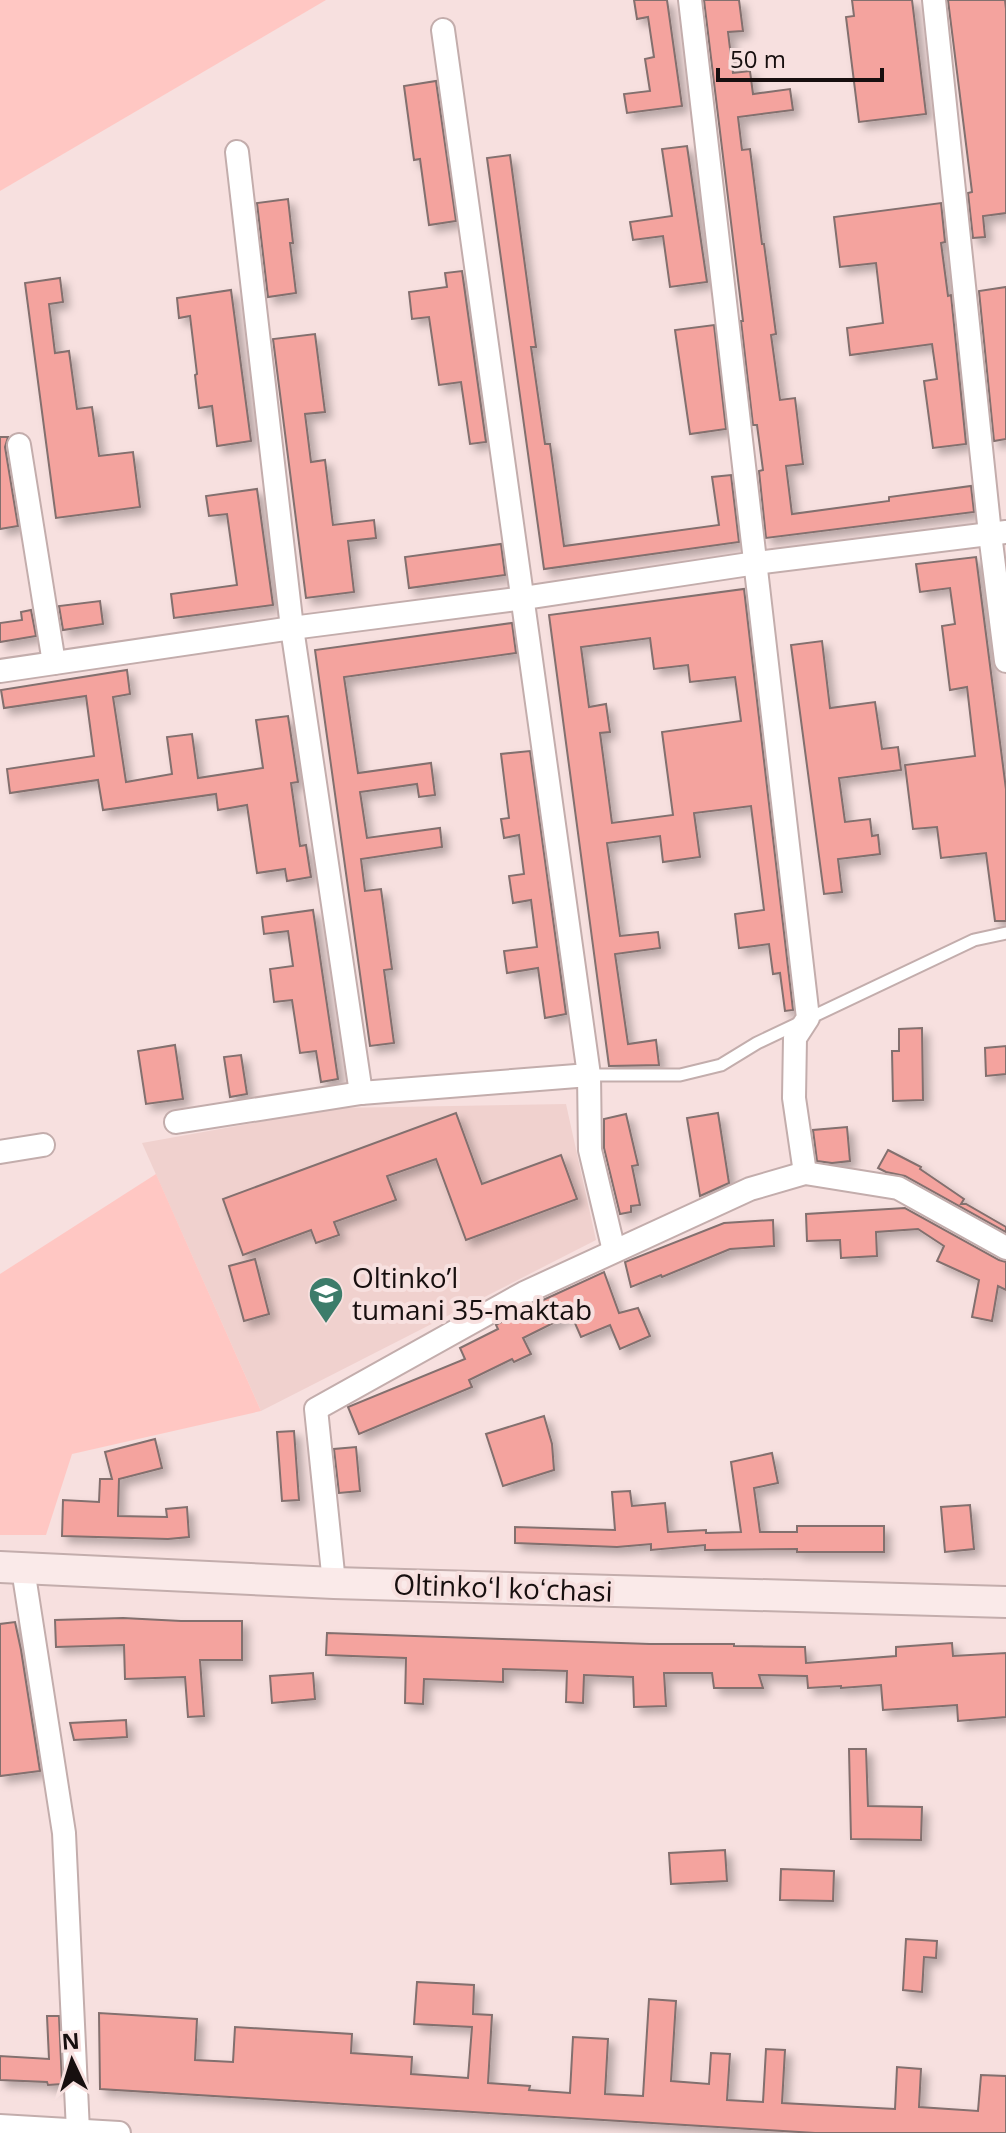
<svg xmlns="http://www.w3.org/2000/svg" width="1006" height="2133" font-family="'Open Sans',sans-serif">
<defs>
<filter id="shadow"><feDropShadow dx="6" dy="6" stdDeviation="4" flood-color="#0004"/></filter>
</defs>
<rect width="100%" height="100%" fill="#f7e0df"/>
<!-- built -->
<path fill="#f0d1ce" d="M566,1104L596,1240L261,1411L142,1143L336,1108Z"/>
<!-- green -->
<g fill="#ffc7c3">
<path d="M0,0H326L0,191Z"/>
<path d="M156,1174L261,1411L72,1454L46,1535H0V1274Z"/>
</g>
<!-- building -->
<g fill="#f4a39e" stroke="#836f6e" stroke-width="2" fill-rule="evenodd" filter="url(#shadow)">
<path d="M634,0H667L682,106L627,113L624,94L650,91L645,59L654,57L648,17L637,19Z"/>
<path d="M704,0H739L743,31L728,32L733,73L750,71L753,94L790,89L793,110L738,117L742,150L750,149L762,244H764L776,334L771,335L780,400L795,398L803,464L786,466L792,514L889,501V497L971,486L974,512L766,538L759,471L763,470L757,425H753L741,321H743Z"/>
<path d="M852,0H912L926,114L859,122L846,17L854,16Z"/>
<path d="M948,0H1005L1006,9V213L983,216L985,237L973,238L968,193L972,192Z"/>
<path d="M436,81L456,221L429,225L420,159L414,160L404,86Z"/>
<path d="M687,146L707,282L670,287L663,236L633,240L630,222L672,216L662,149Z"/>
<path d="M510,155L536,347H531L545,444H550L564,546L719,525L712,477L731,475L739,542L544,569L487,158Z"/>
<path d="M288,199L293,243H290L296,293L268,297L257,203Z"/>
<path d="M941,203L945,242L941,243L948,296L951,295L966,444L933,448L924,381L937,379L932,344L850,355L847,328L883,323L876,263L840,267L834,217Z"/>
<path d="M462,271L486,442L470,444L461,382L439,385L429,317L412,319L409,292L447,287L445,273Z"/>
<path d="M60,278L63,302L49,304L55,353L69,351L77,409L92,407L99,456L133,452L140,507L56,518L25,283Z"/>
<path d="M1006,287V439L994,441L979,291Z"/>
<path d="M231,290L251,441L217,446L212,406L199,408L195,375L197,374L190,316L179,318L177,298Z"/>
<path d="M714,325L726,429L690,434L675,330Z"/>
<path d="M315,334L325,412L305,414L311,462L325,460L333,525L374,520L376,538L348,541L354,592L306,598L273,339Z"/>
<path d="M0,437H8L5,447L18,526L0,529Z"/>
<path d="M257,489L273,605L174,618L171,594L237,585L227,514L209,516L206,496Z"/>
<path d="M501,544L505,575L409,588L405,557Z"/>
<path d="M976,557L1006,789V921H995L986,853L941,858L937,827L913,829L905,765L975,756L967,687L950,690L942,626L955,624L950,588L920,592L916,564Z"/>
<path d="M744,589L793,1010L785,1011L780,973L773,974L769,944L739,948L735,914L764,910L751,806L694,813L700,857L663,862L660,836L607,843L620,936L658,932L660,948L615,954L628,1044L656,1040L659,1065L609,1066L549,615ZM650,638L654,669L688,665L690,682L735,677L741,721L662,732L673,815L612,823L600,733L610,732L606,704L589,707L581,647Z"/>
<path d="M100,601L103,624L63,630L59,606Z"/>
<path d="M31,610L36,636L0,642V623L22,620L21,612Z"/>
<path d="M512,623L516,653L344,677L358,773L431,763L435,795L419,797L417,784L360,792L367,838L440,828L442,847L361,859L365,891L381,889L392,969L384,970L394,1043L370,1046L315,650Z"/>
<path d="M822,641L830,708L875,702L882,749L898,747L901,770L839,778L845,822L870,819L872,836L878,835L880,854L838,859L842,892L824,894L791,645Z"/>
<path d="M127,670L130,694L113,697L126,782L172,774L167,737L192,734L198,778L263,768L256,720L288,716L298,782L291,783L300,846L306,845L311,877L287,881L285,869L257,873L247,805L218,810L216,794L103,810L98,780L10,793L7,769L94,756L86,696L4,708L1,690Z"/>
<path d="M530,751L566,1014L545,1018L538,968L507,973L504,951L537,947L531,900L513,903L509,876L524,874L519,835L504,838L501,819L509,818L501,754Z"/>
<path d="M313,910L338,1079L321,1082L316,1051L300,1053L292,1000L274,1002L270,969L293,966L288,931L264,934L262,917Z"/>
<path d="M922,1028L923,1100L893,1101L892,1051H899V1029Z"/>
<path d="M175,1045L183,1099L146,1104L138,1051Z"/>
<path d="M1006,1046V1074L986,1076L985,1048Z"/>
<path d="M241,1055L247,1094L230,1097L224,1057Z"/>
<path d="M456,1113L482,1184L561,1155L577,1199L466,1240L436,1159L387,1176L396,1200L334,1222L339,1235L316,1243L311,1230L243,1255L223,1199Z"/>
<path d="M718,1113L729,1183L700,1196L687,1118Z"/>
<path d="M626,1114L638,1165L632,1166L640,1205L631,1206V1212L620,1214L604,1148V1119Z"/>
<path d="M847,1127L850,1161L832,1163L817,1161L813,1130Z"/>
<path d="M888,1150L921,1167L920,1169L964,1199L961,1204H966L1006,1227V1232L905,1176L886,1172L878,1168Z"/>
<path d="M905,1208L999,1260L1006,1262V1290L998,1286L992,1321L972,1317L979,1280L937,1261L944,1246L918,1229L876,1232L877,1256L841,1258L840,1240L807,1241L806,1214Z"/>
<path d="M773,1220L774,1246L730,1249L662,1277L661,1275L631,1287L625,1262L724,1223Z"/>
<path d="M255,1259L269,1314L244,1321L229,1266Z"/>
<path d="M604,1272L619,1313L638,1308L650,1336L620,1349L610,1325L581,1337L571,1314L523,1338L531,1354L514,1362L512,1359L469,1380L472,1387L359,1434L348,1407L465,1359L460,1348L498,1329L496,1325L530,1306Z"/>
<path d="M544,1416L552,1444L554,1470L503,1486L486,1434Z"/>
<path d="M294,1431L299,1500L282,1501L277,1432Z"/>
<path d="M155,1439L162,1468L119,1479L118,1516L167,1517L166,1509L187,1507L189,1537L168,1539L62,1536L63,1500L99,1502L100,1479H112L105,1452Z"/>
<path d="M356,1447L360,1491L339,1493L334,1449Z"/>
<path d="M772,1453L778,1483L754,1488L760,1532H797V1526H884V1552H797V1549L705,1550V1545L651,1550V1544L617,1547L515,1543V1527L615,1530L612,1492L630,1491L632,1506L665,1503L668,1532L706,1530V1533L741,1532L731,1462Z"/>
<path d="M970,1505L974,1549L945,1552L941,1507Z"/>
<path d="M123,1618L181,1621H242V1660H200L204,1716L188,1717L185,1677L125,1679L124,1645L56,1647L55,1620Z"/>
<path d="M15,1622L21,1650L40,1771L0,1776V1624Z"/>
<path d="M327,1633L650,1644H734V1646L805,1647L806,1663L896,1656V1647L952,1643L953,1656L1006,1653V1717L958,1721L957,1705L883,1710L881,1685L841,1688V1686L808,1688L807,1676L759,1675L763,1688H714L712,1673H664L666,1706L634,1707L633,1677L584,1675L583,1703L566,1702L567,1671L503,1669V1682L424,1679L423,1704L405,1703L406,1658L326,1655Z"/>
<path d="M313,1673L315,1699L272,1703L270,1676Z"/>
<path d="M126,1720L127,1737L74,1740L70,1723Z"/>
<path d="M849,1749H866L868,1806L922,1807L921,1840L851,1839Z"/>
<path d="M725,1850L727,1881L671,1884L669,1853Z"/>
<path d="M781,1869L834,1871L833,1901L780,1900Z"/>
<path d="M906,1939L937,1941L936,1958L924,1957L922,1992L903,1990Z"/>
<path d="M417,1982L474,1985L473,2014L492,2015L488,2083L530,2086L529,2090L570,2093L573,2037L608,2039L605,2094L643,2096L649,1999L676,2001L671,2081L709,2084L711,2053L730,2054L727,2100L763,2102L766,2049L785,2050L782,2103L895,2109L897,2067L921,2069L919,2107L978,2111L981,2075L1006,2076V2133H815L100,2089L99,2013L197,2019L195,2060L233,2062L235,2027L320,2032L352,2034L351,2053L412,2057L411,2074L468,2078L472,2027L414,2024Z"/>
<path d="M47,2016H59L62,2084L48,2085L47,2082L0,2080V2056L49,2059Z"/>
</g>
<g fill="none" stroke-linecap="round" stroke-linejoin="round">
<defs>
<path id="service" d="M589,1075H680L721,1065L757,1043L974,940L1006,933"/>
<g id="minor">
<path d="M690,0L808,1018L795,1038L794,1098L805,1173"/>
<path d="M934,0L990,534L1006,661"/>
<path d="M443,30L589,1075"/>
<path d="M237,152L292,628L361,1093"/>
<path d="M19,445L54,663"/>
<path d="M0,671L292,628L524,598L756,563L1006,532"/>
<path d="M176,1122L361,1093L589,1075L590,1150L614,1251"/>
<path d="M0,1152L43,1145"/>
<path d="M23,1569L64,1833L78,2131"/>
<path d="M334,1583L316,1409L524,1293L750,1189L805,1173L898,1188L1006,1248"/>
<path d="M0,2126L119,2133"/>
</g>
<path id="secondary" d="M0,1567L334,1583L1006,1602"/>
</defs>
<!-- service casing -->
<use href="#service" stroke="#c3adac" stroke-width="15"/>
<!-- minor casing -->
<use href="#minor" stroke="#c3adac" stroke-width="26"/>
<!-- secondary casing -->
<use href="#secondary" stroke="#c3adac" stroke-width="34"/>
<!-- service -->
<use href="#service" stroke="#fff" stroke-width="11"/>
<!-- minor -->
<use href="#minor" stroke="#fff" stroke-width="22"/>
<!-- secondary -->
<use href="#secondary" stroke="#faeae9" stroke-width="30"/>
</g>
<!-- icons -->
<defs>
<symbol id="school-pin" viewBox="-11 -11 22 30"><path d="M0 17L-7.5 6A9.5 9.5 0 1 1 7.5 6Z" fill="#3c7c6a" stroke="#f7e0df"/><path d="M0-5L7-2L0 1L-7-2ZM-4 1L0 2.5L4 1V4Q0 6-4 4Z" fill="#fff"/></symbol>
</defs>
<g fill-rule="evenodd">
<use href="#school-pin" x="306" y="1274" width="40" height="54"/>
</g>
<g text-anchor="middle" stroke-width="8" stroke-linejoin="round" paint-order="stroke">
<!-- poi labels -->
<g font-size="28" fill="#170f0f" stroke="#f7e0df" text-anchor="start">
<text x="352" y="1288">Oltinko’l<tspan x="352" dy="32">tumani 35-maktab</tspan></text>
</g>
<!-- street labels -->
<g font-size="28" fill="#170f0f" stroke="#f7e0df">
<text transform="translate(503 1588) rotate(2)" y="10">Oltinkoʻl koʻchasi</text>
</g>
</g>
<!-- north arrow -->
<g transform="translate(72 2061) rotate(356)" stroke="#f7e0df" stroke-width="6" paint-order="stroke">
<path d="M0-6L14 30L0 20L-14 30Z" fill="#170f0f"/>
<text y="-12" font-size="22" font-weight="bold" text-anchor="middle" fill="#170f0f">N</text>
</g>
<!-- scale -->
<path d="M718 68v12h164v-12" fill="none" stroke="#170f0f" stroke-width="4"/>
<text x="730" y="68" font-size="24" fill="#170f0f" stroke="#f7e0df" stroke-width="6" paint-order="stroke">50 m</text>
</svg>
